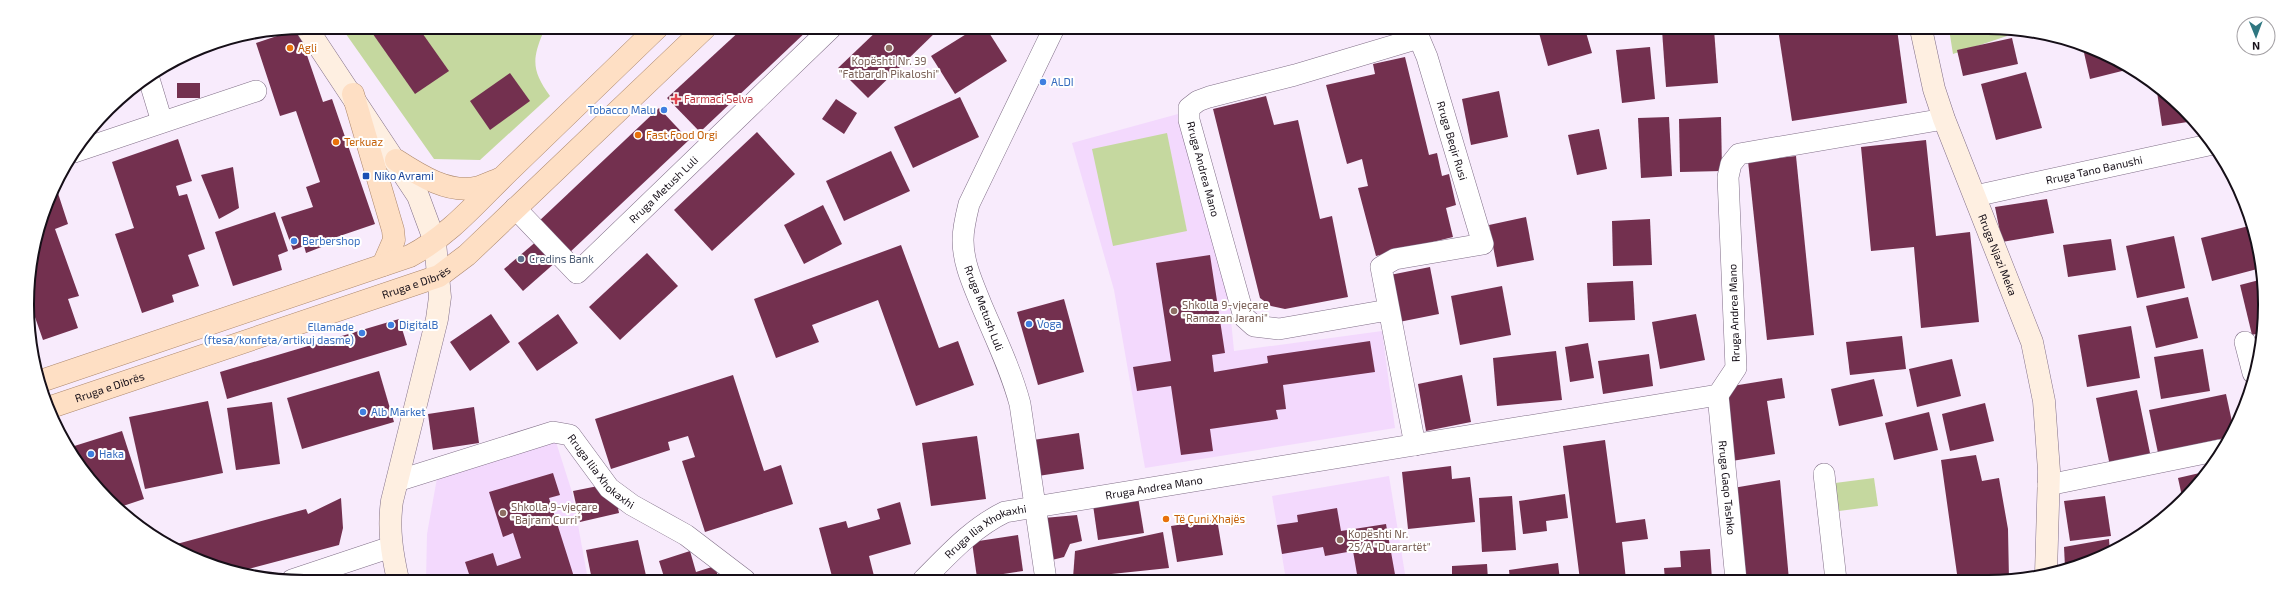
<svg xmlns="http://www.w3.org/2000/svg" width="2292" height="609" font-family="'Exo 2',sans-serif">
<rect width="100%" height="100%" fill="#f8ebfc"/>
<!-- built -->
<g fill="#f3d9fd">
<path d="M1178,114L1228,289L1234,351L1382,331L1395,428L1145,468L1114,290L1072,143Z"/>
<path d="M556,442L572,492L588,580H426L427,534L437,478Z"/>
<path d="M1389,476L1406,580H1334L1333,576L1308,580H1286L1272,496Z"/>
</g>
<!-- green -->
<g fill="#c5d89f">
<path d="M341,27H539L543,33C531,61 533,72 550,96L480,160L434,159Z"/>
<path d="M1949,29H2010L2005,31L2007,36L1953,54Z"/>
<path d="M1167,133L1187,231L1113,246L1092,149Z"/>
<path d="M1874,478L1878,506L1839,511L1835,483Z"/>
</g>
<!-- building -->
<g fill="#73304f">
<path d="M368,27H418L449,71L415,94Z"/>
<path d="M743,28H810L700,132L667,98Z"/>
<path d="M880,28H940L868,98L838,68Z"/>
<path d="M976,28H986L1007,61L955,94L931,56Z"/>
<path d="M298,29L323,102L332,99L375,224L322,242L324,246L306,253L304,246L293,250L281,217L313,207L306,187L320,182L296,111L280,116L256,43Z"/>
<path d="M1538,29H1585L1592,53L1548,66Z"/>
<path d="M1674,29H1714L1718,83L1666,87L1662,30Z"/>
<path d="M1778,29H1897L1907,103L1792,121Z"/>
<path d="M244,34L245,38L180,60L199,48Z"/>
<path d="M2012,38L2018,64L1963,76L1957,50Z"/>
<path d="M2082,44L2126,64L2130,69L2090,79Z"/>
<path d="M1650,47L1655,99L1622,103L1616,50Z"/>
<path d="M1405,57L1429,155L1437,153L1442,176L1449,174L1456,205L1446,208L1453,237L1376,256L1358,188L1368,186L1362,159L1347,164L1326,85L1375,74L1373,64Z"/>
<path d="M2026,72L2042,128L1996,140L1981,84Z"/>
<path d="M510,73L530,101L490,130L470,101Z"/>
<rect x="177" y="83" width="23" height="15"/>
<path d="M2156,85L2171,96L2194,121L2162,126Z"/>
<path d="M1499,91L1508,137L1471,145L1462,99Z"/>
<path d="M1266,96L1274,125L1298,120L1320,219L1332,216L1348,297L1285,309L1271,306L1260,298L1213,109Z"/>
<path d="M960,97L979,137L913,168L894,127Z"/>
<path d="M836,99L857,113L844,134L822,119Z"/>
<path d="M659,108L689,140L568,254L538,222Z"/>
<path d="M1669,117L1672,176L1641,178L1638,118Z"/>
<path d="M1721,117L1722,171L1680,172L1679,119Z"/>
<path d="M1599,129L1607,169L1577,175L1568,135Z"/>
<path d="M757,132L795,174L712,251L674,210Z"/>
<path d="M178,139L192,181L176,186L179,196L187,194L205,249L188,255L199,286L172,295L174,302L142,313L115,234L134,228L112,162Z"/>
<path d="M1926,140L1936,236L1970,232L1979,322L1921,328L1914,247L1871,251L1861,147Z"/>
<path d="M891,151L910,191L844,221L826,181Z"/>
<path d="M1796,156L1814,335L1767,340L1748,161Z"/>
<path d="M233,167L239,208L219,219L201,175Z"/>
<path d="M55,184L68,224L55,229L79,296L68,299L78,328L43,340L29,300L28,286L37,232Z"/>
<path d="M2047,199L2054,233L2002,242L1995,207Z"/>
<path d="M823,205L842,244L804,264L784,225Z"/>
<path d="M275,212L288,251L278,255L282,270L233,286L215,232Z"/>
<path d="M1526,217L1534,260L1497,267L1489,225Z"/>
<path d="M1650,219L1652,265L1613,266L1612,221Z"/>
<path d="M2253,225L2261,268L2212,281L2201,238Z"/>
<path d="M2174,236L2185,288L2137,298L2126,246Z"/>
<path d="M2111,239L2116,270L2068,277L2063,245Z"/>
<path d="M538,240L557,261L523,291L504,269Z"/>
<path d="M901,245L939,348L958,341L974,385L916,406L878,300L812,325L819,342L776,358L754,299Z"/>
<path d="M647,253L678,286L620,340L589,307Z"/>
<path d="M1210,255L1225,353L1212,355L1214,372L1268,363L1267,356L1370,341L1375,372L1283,385L1286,409L1276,410L1278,419L1210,429L1213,451L1181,455L1171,386L1137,391L1133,367L1171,361L1156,263Z"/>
<path d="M1430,267L1439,314L1394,323L1385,276Z"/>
<path d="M2263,279V332L2252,335L2240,285Z"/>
<path d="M1633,281L1635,320L1589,322L1587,283Z"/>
<path d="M1502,286L1511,335L1460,345L1451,296Z"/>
<path d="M2188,297L2198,338L2156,348L2146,306Z"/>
<path d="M1064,299L1084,372L1038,385L1017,312Z"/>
<path d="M491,314L510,342L470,371L450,342Z"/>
<path d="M558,314L578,343L537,371L518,343Z"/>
<path d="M1696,314L1705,360L1660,369L1652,322Z"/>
<path d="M399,319L407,345L227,399L220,372Z"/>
<path d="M2131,326L2140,378L2087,387L2078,335Z"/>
<path d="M1902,336L1906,369L1850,375L1846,342Z"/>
<path d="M1588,343L1594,378L1570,382L1565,347Z"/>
<path d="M2203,349L2210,391L2161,399L2154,357Z"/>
<path d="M1556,351L1562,400L1497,406L1493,358Z"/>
<path d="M1649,354L1653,386L1603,394L1598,361Z"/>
<path d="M1952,359L1961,396L1917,407L1909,369Z"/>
<path d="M379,371L394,422L302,449L287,398Z"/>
<path d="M733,375L764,471L781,465L793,504L705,532L682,461L695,457L688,436L668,442L670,450L611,469L595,419Z"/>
<path d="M1462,375L1471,422L1426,431L1418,384Z"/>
<path d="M1782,378L1785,398L1767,401L1775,454L1732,461L1720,388Z"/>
<path d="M1874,379L1883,416L1839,426L1831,389Z"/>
<path d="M2137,390L2151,458L2110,466L2096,398Z"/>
<path d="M2226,394L2234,431L2229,437L2158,453L2149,410Z"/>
<path d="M208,401L223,473L145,489L129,417Z"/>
<path d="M272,402L280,464L236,470L227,408Z"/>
<path d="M1985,403L1994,441L1950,451L1942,414Z"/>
<path d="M474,407L479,443L433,450L428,414Z"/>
<path d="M1929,412L1938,450L1894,460L1885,423Z"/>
<path d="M122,431L144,499L117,508L84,474L68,448Z"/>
<path d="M1079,433L1084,469L1038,476L1033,440Z"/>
<path d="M977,436L986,499L931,506L922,443Z"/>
<path d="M1605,440L1616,523L1645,519L1648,539L1622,542L1626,580H1580L1563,446Z"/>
<path d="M1976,455L1982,481L1999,478L2008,529L2009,580H1930L1957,574L1941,460Z"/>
<path d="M1451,466L1452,479L1470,477L1475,522L1408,529L1402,472Z"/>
<path d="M2204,472L2184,501H2183L2178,478Z"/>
<path d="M553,473L560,495L549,498L575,580H471L465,562L493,553L497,566L521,558L513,533L503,537L489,492Z"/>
<path d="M1780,480L1789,580H1743L1733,488Z"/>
<path d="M613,483L619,513L580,522L573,491Z"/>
<path d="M1565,494L1568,518L1546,521L1547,531L1523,534L1519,501Z"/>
<path d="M1512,496L1516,550L1482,552L1479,498Z"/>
<path d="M2105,496L2111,536L2070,541L2064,501Z"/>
<path d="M1138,497L1144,533L1098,540L1093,505Z"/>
<path d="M341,498L343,528L339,545L237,572L215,567L160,540L170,538L173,545L306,509L308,514Z"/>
<path d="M900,502L911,544L869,556L875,580H833L819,528L846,521L848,528L880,519L877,509Z"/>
<path d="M1337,508L1341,531L1386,524L1396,580H1358L1353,551L1325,556L1323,547L1282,554L1277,525L1298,522L1297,515Z"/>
<path d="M1077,515L1082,541L1070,544L1064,557L1052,560L1044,518Z"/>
<path d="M1217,519L1223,555L1177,562L1171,526Z"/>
<path d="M1163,532L1169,568L1073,578L1075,551Z"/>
<path d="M1018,535L1023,571L977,578L972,542Z"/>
<path d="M2109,539L2110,553L2065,567L2064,547Z"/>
<path d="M638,540L647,580H592L586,550Z"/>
<path d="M1710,549L1712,580H1665L1664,568L1681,567L1680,551Z"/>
<path d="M690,551L696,572L715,566L719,580H665L659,561Z"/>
<path d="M1558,563L1560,580H1510L1509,570Z"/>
<path d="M1487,564L1488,580H1452V566Z"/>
</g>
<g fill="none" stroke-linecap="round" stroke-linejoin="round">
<defs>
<g id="street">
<path d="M149,79L162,122"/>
<path d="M74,152L256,91"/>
<path id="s1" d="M1975,196L2213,144"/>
<path id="s2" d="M515,208L577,273L831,28"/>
<path id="s3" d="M1388,310L1279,329L1254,326L1244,317L1189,120V108L1198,101L1209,97L1295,75L1419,38L1427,57L1483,244L1395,259L1381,267L1415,445"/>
<path d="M2245,342L2253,373"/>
<path id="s4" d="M1718,395L1736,580"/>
<path d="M1824,474L1836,580"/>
<path id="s5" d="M397,481L553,432L570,435L609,488L632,505L686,535L745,580"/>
<path d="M2048,485L2220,450"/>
<path d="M292,580L391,547"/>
<path id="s6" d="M923,580C949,554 972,528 1005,512L1718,395L1736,368L1728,177L1731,164L1739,154L1944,119"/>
<path d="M1046,580L1020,404C1011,370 995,337 981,304C973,284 963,263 963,240C963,228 966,216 969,204L1054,28"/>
</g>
<g id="secondary">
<path d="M306,27L418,196L435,242L440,297L437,319L392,501C388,529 392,553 398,580"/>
<path id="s7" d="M1921,29L1934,89L1944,119L2032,342L2044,401L2049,471L2046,573"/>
</g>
<g id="primary">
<path d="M353,94L393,230L394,240L383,265"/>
<path d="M396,160C419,175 450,195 479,187C486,185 492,182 499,179"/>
<path d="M38,382L410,256C450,235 477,202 509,171C559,123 608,75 658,27"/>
<path id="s8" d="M48,408L439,276L467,255L705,28"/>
</g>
</defs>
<!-- street casing -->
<use href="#street" stroke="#816f88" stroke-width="22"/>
<!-- secondary casing -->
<use href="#secondary" stroke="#816f88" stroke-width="23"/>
<!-- primary casing -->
<use href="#primary" stroke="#ac886e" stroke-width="23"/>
<!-- street -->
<use href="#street" stroke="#fff" stroke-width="21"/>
<!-- secondary -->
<use href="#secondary" stroke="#feefe1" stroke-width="22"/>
<!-- primary -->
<use href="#primary" stroke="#fedfc4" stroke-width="22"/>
</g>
<!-- markers -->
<g fill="#e8710a" stroke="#fff" stroke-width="1.5">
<circle cx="290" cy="48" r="4"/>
<circle cx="638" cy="135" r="4"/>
<circle cx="336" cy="142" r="4"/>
<circle cx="1166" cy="519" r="4"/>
</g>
<g fill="#8d6e63" stroke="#fff" stroke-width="1.5">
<circle cx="889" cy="48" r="4"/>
<circle cx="1174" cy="311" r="4"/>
<circle cx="503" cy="513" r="4"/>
<circle cx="1340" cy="540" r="4"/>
</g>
<g fill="#3f7fe0" stroke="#fff" stroke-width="1.5">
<circle cx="1043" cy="82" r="4"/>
<circle cx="664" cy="110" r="4"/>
<circle cx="294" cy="241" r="4"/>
<circle cx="1029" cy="324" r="4"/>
<circle cx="391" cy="325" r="4"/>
<circle cx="362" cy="333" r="4"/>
<circle cx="363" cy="412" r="4"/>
<circle cx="91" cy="454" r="4"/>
</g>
<path fill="#e0444e" stroke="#fff" stroke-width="1.5" d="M674 93h4v4h4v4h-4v4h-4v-4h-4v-4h4z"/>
<rect fill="#1a4fb4" stroke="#fff" stroke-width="1.5" x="362" y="172" width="8" height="8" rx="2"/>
<circle fill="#5c6f8a" stroke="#fff" stroke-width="1.5" cx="521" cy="259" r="4"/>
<g text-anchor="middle" stroke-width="4" stroke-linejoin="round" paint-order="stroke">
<!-- food labels -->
<g font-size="11" fill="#c56008" stroke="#fff" text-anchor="start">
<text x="298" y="52">Agli</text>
<text x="646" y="139">Fast Food Orgi</text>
<text x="344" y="146">Terkuaz</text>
<text x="1174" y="523">Të Çuni Xhajës</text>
</g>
<!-- education labels -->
<g font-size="11" fill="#785e54" stroke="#fff" text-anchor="start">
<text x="889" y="65" text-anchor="middle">Kopështi Nr. 39<tspan x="889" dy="13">"Fatbardh Pikaloshi"</tspan></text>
<text x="1182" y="309">Shkolla 9-vjeçare<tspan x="1182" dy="13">"Ramazan Jarani"</tspan></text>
<text x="511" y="511">Shkolla 9-vjeçare<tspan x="511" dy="13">"Bajram Curri"</tspan></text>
<text x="1348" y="538">Kopështi Nr.<tspan x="1348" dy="13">25/A "Duarartët"</tspan></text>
</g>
<!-- shop labels -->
<g font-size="11" fill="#366cbe" stroke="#fff" text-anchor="start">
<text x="1051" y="86">ALDI</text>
<text x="656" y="114" text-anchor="end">Tobacco Malu</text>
<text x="302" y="245">Berbershop</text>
<text x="1037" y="328">Voga</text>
<text x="399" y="329">DigitalB</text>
<text x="354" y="331" text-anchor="end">Ellamade<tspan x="354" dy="13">(ftesa/konfeta/artikuj dasme)</tspan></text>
<text x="371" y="416">Alb Market</text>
<text x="99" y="458">Haka</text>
</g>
<!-- health labels -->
<g font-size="11" fill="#be3a42" stroke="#fff" text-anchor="start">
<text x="684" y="103">Farmaci Selva</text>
</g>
<!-- street labels -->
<g font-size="11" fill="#160f18" stroke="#fff">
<text dy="4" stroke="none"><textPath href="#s3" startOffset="715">Rruga Beqir Rusi</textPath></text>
<text transform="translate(1203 169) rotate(75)" y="4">Rruga Andrea Mano</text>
<text dy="4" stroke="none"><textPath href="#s1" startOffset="122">Rruga Tano Banushi</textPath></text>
<text dy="4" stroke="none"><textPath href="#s2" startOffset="210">Rruga Metush Luli</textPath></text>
<text dy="4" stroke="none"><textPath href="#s7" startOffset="239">Rruga Njazi Meka</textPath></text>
<text dy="4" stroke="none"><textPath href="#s8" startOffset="389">Rruga e Dibrës</textPath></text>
<text transform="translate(984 308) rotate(69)" y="4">Rruga Metush Luli</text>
<text transform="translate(1734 313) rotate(-92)" y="4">Rruga Andrea Mano</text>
<text dy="4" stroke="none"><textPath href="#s8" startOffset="65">Rruga e Dibrës</textPath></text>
<text dy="4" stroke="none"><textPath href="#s5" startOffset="229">Rruga Ilia Xhokaxhi</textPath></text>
<text dy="4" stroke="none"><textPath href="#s6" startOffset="258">Rruga Andrea Mano</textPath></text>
<text dy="4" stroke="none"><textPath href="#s4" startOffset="93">Rruga Gaqo Tashko</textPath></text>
<text dy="4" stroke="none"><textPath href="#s6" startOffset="81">Rruga Ilia Xhokaxhi</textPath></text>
</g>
<!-- transit labels -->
<g font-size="11" fill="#164399" stroke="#fff" text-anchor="start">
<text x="374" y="180">Niko Avrami</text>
</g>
<!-- service labels -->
<g font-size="11" fill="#4e5e75" stroke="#fff" text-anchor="start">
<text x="529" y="263">Credins Bank</text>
</g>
</g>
<!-- crop -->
<path d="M0 0H2292V609H0ZM304 34H1988A270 270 0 0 1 2258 304V305A270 270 0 0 1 1988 575H304A270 270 0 0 1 34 305V304A270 270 0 0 1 304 34Z" fill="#fff" fill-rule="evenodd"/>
<path fill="none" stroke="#160f18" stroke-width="2" d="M304 34H1988A270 270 0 0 1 2258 304V305A270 270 0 0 1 1988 575H304A270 270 0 0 1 34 305V304A270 270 0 0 1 304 34Z"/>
<!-- north arrow -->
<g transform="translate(2256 36) rotate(179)"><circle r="19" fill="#ffffff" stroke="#a29fa3"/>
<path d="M0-3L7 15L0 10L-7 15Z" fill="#2f7781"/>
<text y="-6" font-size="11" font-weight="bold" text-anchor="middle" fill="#160f18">N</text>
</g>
</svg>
